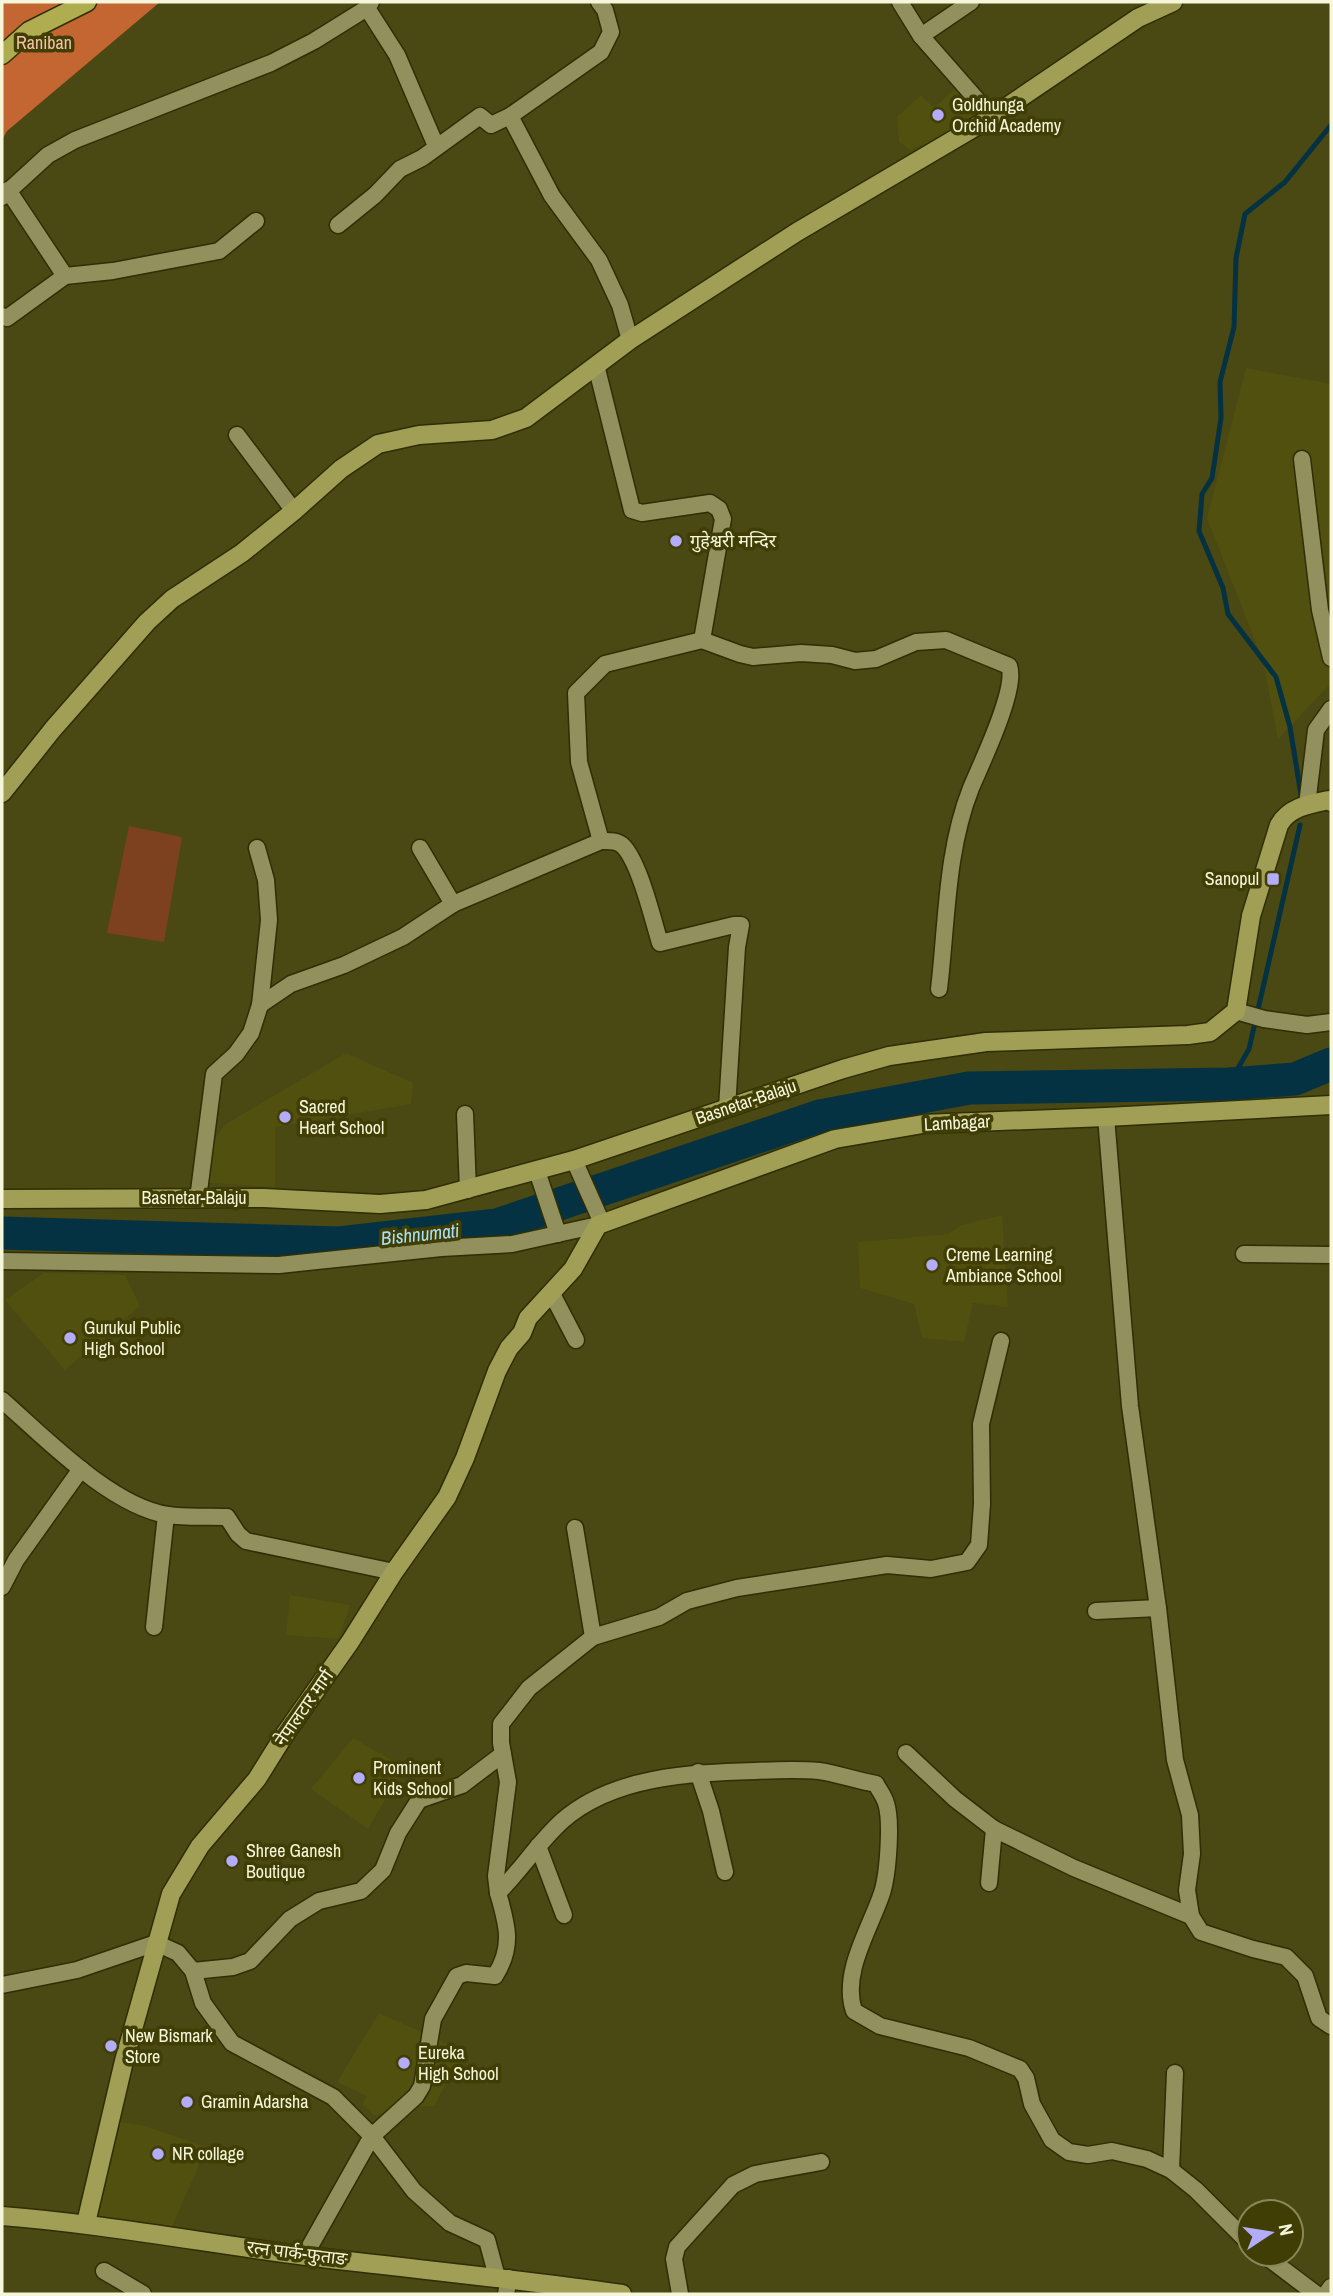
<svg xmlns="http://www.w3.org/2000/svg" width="1333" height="2296" font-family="'Archivo Narrow','Noto Sans Devanagari',sans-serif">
<rect width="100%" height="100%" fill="#4a4813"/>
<!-- built -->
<g fill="#52500f">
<path d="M960,84L981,112L949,135L910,150L899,142L897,117L921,95L934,108Z"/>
<path d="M1246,368L1331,384V683L1278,739L1263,661L1207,518Z"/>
<path d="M346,1053L413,1083L411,1104L275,1127V1187L209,1183V1145L226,1124Z"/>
<path d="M1002,1215L1008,1307L973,1303L964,1342L922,1338L914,1304L860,1288L858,1242L949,1234L961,1225Z"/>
<path d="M44,1273L125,1275L140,1306L65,1370L5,1300Z"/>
<path d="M290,1595L350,1605L339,1639L286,1635Z"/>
<path d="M353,1738L404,1767L368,1829L311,1789Z"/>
<path d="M379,2013L462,2050L456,2075L448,2080L434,2106L400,2107L375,2116L362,2104L367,2096L337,2082Z"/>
<path d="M111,2120L145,2126L207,2147L170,2231L90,2220Z"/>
</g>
<!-- green -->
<path fill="#7d4120" d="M129,826L182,837L164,942L107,933Z"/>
<!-- forest -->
<path fill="#c46632" d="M2,2H160L7,131L2,140Z"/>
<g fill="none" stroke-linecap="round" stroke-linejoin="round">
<!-- stream -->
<g stroke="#043242" stroke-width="5">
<path d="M1301,795L1290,727L1276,677L1228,614L1223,588L1199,531L1202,494L1212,478L1221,418L1220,382L1234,327L1236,258L1245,214L1285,182L1331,125"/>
<path d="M1229,1084L1249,1049L1300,825"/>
</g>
<!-- river -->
<path stroke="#043242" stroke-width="33" d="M2,1233L339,1243L497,1225L820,1116L969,1088L1229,1084L1295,1079L1331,1064"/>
<defs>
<g id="street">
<path d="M599,2L605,10L611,32L601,52L510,116L552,196L599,260L620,305L630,340"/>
<path d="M900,2L921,36L992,117"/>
<path d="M367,8L397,55L436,146"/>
<path d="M921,36L971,2"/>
<path d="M8,190L65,276L113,271L219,251L256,221"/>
<path d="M2,197L48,155L75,140L271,63L314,41L367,8L371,2"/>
<path d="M338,225L375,195L400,169L422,158L480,116L491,125L510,116"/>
<path d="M2,316L7,318L65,276"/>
<path d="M596,365L632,510L642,513L710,503L719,509L723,519L702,640L605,664L576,693L579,762L601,841"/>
<path d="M237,435L294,511"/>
<path d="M1302,459L1320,610L1331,658"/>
<path d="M702,640L740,654L753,657L801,653L832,655L855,661L876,659L916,642L946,640L1009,666C1018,688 981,764 971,788C946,851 947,922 939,989"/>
<path d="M1307,805L1316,730L1331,709"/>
<path d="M257,848L266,880L269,920L260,1005"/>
<path d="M420,848L453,904"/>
<path d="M1236,1011L1264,1019L1307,1025L1331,1022"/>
<path d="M465,1114L468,1190"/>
<path d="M1106,1117L1130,1406L1158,1608L1175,1760L1190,1815L1192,1854L1187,1890L1191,1916L1201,1932L1253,1949L1286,1957L1305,1976L1319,2018L1331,2026"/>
<path d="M574,1160L602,1223"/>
<path d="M537,1171L558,1234"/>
<path d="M198,1199L214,1074L236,1054L251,1033L260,1005L291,984L344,965L403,937L453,904L601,841C608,841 616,840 622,845C639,860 653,920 660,943L734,925H741L737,947L727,1108"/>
<path d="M1244,1254L1331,1255"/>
<path d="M2,1261L279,1265L441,1248L512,1244L598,1225"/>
<path d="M552,1294L576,1340"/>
<path d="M2,1400C44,1437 112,1507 168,1515C187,1518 207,1516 227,1517L238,1534L246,1541L394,1572"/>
<path d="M575,1528L593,1637"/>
<path d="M2,1587L16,1560L81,1469"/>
<path d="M1096,1611L1158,1608"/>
<path d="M154,1627L166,1515"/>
<path d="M906,1753L955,1799L994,1829L1074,1868L1191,1916"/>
<path d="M698,1772L711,1811L725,1872"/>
<path d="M538,1846L564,1915"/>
<path d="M989,1883L994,1829"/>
<path d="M498,1893L496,1876L508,1782L501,1743V1724L529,1688L593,1637L659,1617L687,1601L737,1588L887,1565L931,1569L967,1562L979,1545L982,1504L981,1424L1001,1341"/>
<path d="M193,1971L233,1967L250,1961L290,1919L319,1901L361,1891L383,1870L398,1833L419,1800L462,1785L503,1754"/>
<path d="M2,1985L77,1970L156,1943L178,1953L193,1971L203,2003L232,2043L333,2097L372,2136L414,2191L450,2223L487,2240L497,2277"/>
<path d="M1171,2170L1175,2073"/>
<path d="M1263,2254L1316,2294"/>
<path d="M305,2255L372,2136L416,2096L422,2086L433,2019L457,1976L466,1973L495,1976C514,1946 507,1924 498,1893C521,1870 538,1843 562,1821C613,1776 690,1773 755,1771C775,1770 798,1769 819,1771C835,1773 858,1781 876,1784C879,1790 884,1796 886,1803C892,1821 888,1874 882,1893C870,1929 841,1973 854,2011L880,2026L969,2048L1020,2069L1026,2078L1032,2104L1052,2140L1069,2152L1088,2155L1112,2151L1147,2159L1171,2170L1196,2190L1249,2243"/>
<path d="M104,2271L143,2294"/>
<path d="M506,2294L509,2278"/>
<path d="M680,2294L674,2259L677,2247L733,2185L755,2174L821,2162"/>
<path d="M1326,2294L1331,2287"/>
</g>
<g id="secondary">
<path d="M2,793L53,729L147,622L172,599L242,553L294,511L341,469L378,444L419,435L492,430L526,418L630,340L797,232L992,117L1138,18L1173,2"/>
<path d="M2,1199L264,1198L380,1204L426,1200L574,1160L843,1069L889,1056L986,1042L1188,1035L1210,1032L1236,1011L1251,916L1279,825C1289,807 1310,804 1329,800L1331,802"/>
<path d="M2,2216C104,2224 205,2243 306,2256C412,2269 517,2279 622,2294"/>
<path d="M86,2223L124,2061L171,1894L200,1846L257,1779L285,1734L350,1642L394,1572L447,1497L465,1458L497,1371L509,1348L522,1333L528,1318L573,1269L598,1225L835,1139L923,1124L1106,1117L1331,1105"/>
</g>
<path id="primary" d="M2,55L29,31L87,2"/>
</defs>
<!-- street casing -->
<use href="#street" stroke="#2f2e05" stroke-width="19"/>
<!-- secondary casing -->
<use href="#secondary" stroke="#2f2e05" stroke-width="21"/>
<!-- primary casing -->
<use href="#primary" stroke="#2f2e05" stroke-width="21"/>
<!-- street -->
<use href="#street" stroke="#92915d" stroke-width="16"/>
<!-- secondary -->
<use href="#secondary" stroke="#a19f56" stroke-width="18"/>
<!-- primary -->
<use href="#primary" stroke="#afad4f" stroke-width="18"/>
</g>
<!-- markers -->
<g fill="#b3adf9" stroke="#403e05" stroke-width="2.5">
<circle cx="938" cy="115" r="7"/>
<circle cx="676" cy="541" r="7"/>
<rect x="1266" y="872" width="14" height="14" rx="3.5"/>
<circle cx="285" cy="1117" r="7"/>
<circle cx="932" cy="1265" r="7"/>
<circle cx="70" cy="1338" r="7"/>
<circle cx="359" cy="1778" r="7"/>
<circle cx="232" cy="1861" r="7"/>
<circle cx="111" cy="2046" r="7"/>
<circle cx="404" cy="2063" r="7"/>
<circle cx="187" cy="2102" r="7"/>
<circle cx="158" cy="2154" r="7"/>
</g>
<g text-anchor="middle" stroke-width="7" stroke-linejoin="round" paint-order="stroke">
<!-- park labels -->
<g font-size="18" fill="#f4c2a9" stroke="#403e05">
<text x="44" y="49">Raniban</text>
</g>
<!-- poi labels -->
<g font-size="18" fill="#f5f6da" stroke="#403e05" text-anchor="start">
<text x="952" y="111">Goldhunga<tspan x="952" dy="21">Orchid Academy</tspan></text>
<text x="690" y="547">गुहेश्वरी मन्दिर</text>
<text x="1259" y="885" text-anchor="end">Sanopul</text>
<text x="299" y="1113">Sacred<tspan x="299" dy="21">Heart School</tspan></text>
<text x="946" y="1261">Creme Learning<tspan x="946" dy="21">Ambiance School</tspan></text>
<text x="84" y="1334">Gurukul Public<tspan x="84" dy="21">High School</tspan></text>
<text x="373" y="1774">Prominent<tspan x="373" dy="21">Kids School</tspan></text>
<text x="246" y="1857">Shree Ganesh<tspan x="246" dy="21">Boutique</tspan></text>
<text x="125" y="2042">New Bismark<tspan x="125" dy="21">Store</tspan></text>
<text x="418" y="2059">Eureka<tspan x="418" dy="21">High School</tspan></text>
<text x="201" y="2108">Gramin Adarsha</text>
<text x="172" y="2160">NR collage</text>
</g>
<!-- street labels -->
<g font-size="18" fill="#f5f6da" stroke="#403e05">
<text transform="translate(746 1102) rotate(-19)" y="6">Basnetar-Balaju</text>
<text transform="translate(957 1123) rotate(-3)" y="6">Lambagar</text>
<text x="194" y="1204">Basnetar-Balaju</text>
<text transform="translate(304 1708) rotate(-55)" y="6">नेपालटार मार्ग</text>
<text transform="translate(297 2253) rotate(7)" y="6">रत्न पार्क-फुताङ</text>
</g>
<!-- water labels -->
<g font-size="19" font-style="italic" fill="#a9e1fa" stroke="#403e05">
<text transform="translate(420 1234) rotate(-6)" y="7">Bishnumati</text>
</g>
</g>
<!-- border -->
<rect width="1333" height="2296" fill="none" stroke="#f5f6da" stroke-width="7"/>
<!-- north arrow -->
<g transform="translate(1270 2233) rotate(78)"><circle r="33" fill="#403e05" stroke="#88885a" stroke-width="2"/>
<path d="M0-5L12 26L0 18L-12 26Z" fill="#b3adf9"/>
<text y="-10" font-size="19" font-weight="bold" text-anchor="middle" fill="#f5f6da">N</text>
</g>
</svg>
